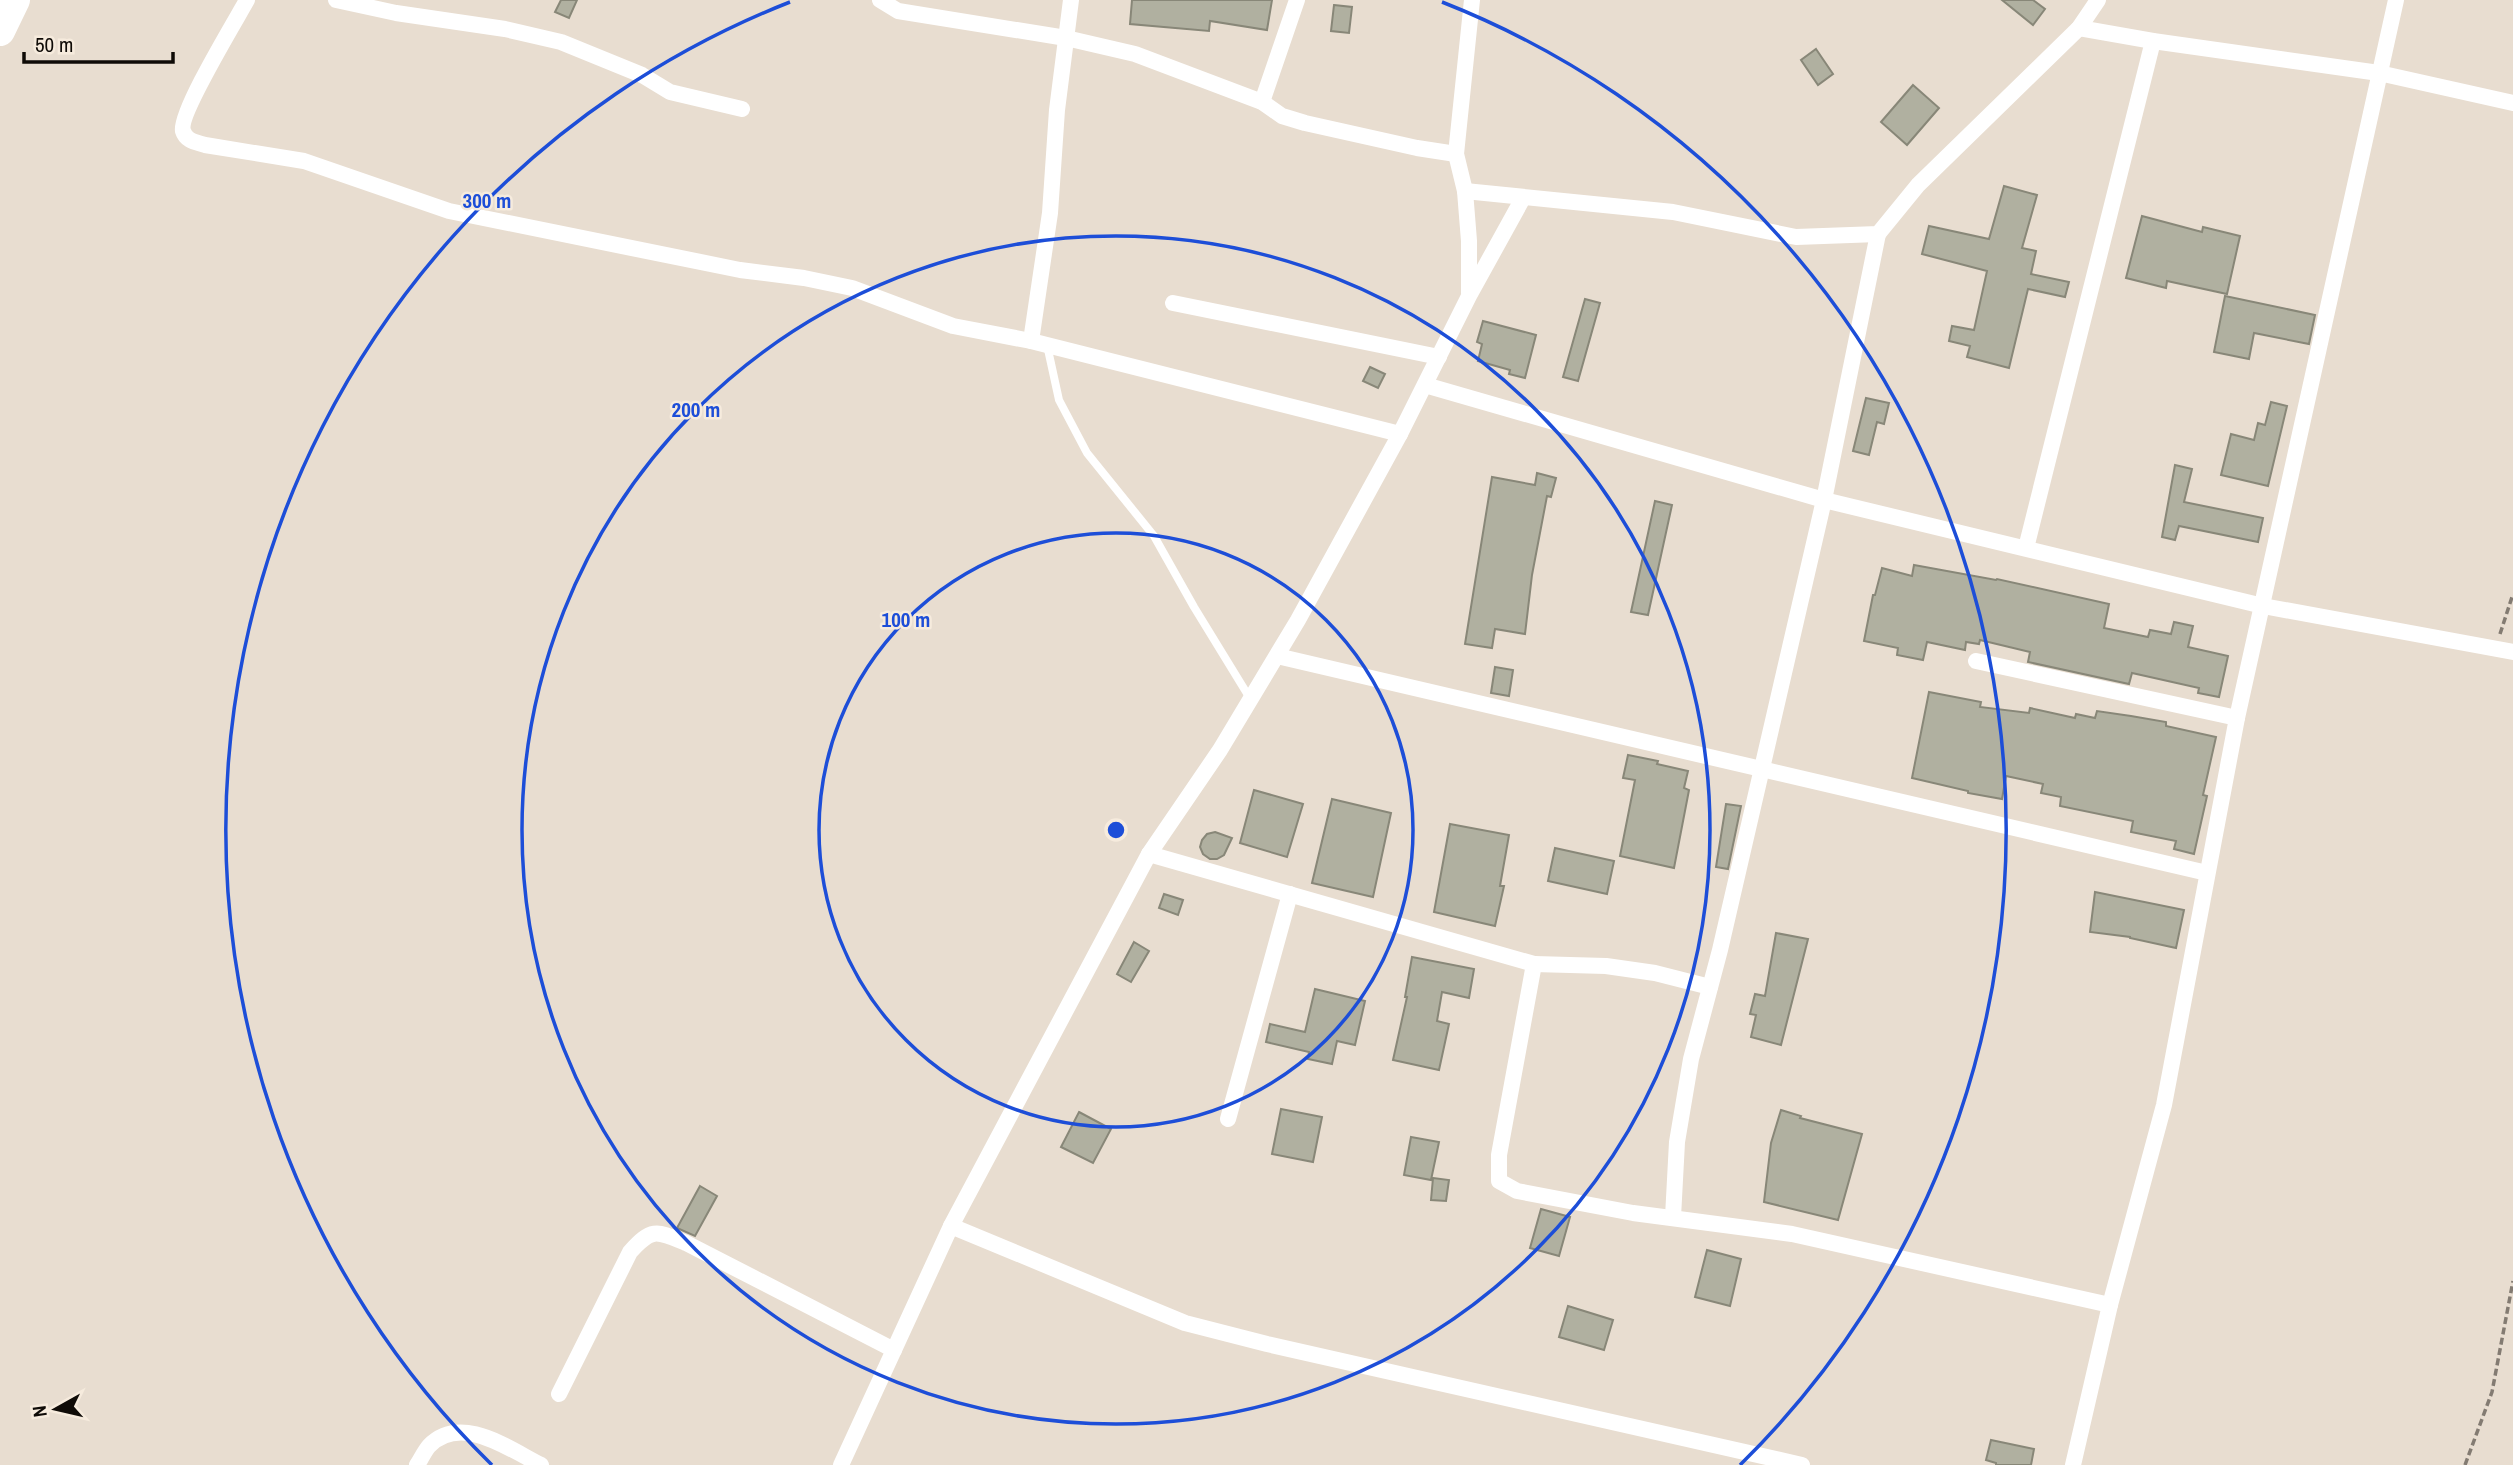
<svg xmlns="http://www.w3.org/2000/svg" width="2513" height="1465" font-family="'Archivo Narrow',sans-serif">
<rect width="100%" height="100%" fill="#e8ddd0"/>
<!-- building -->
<g fill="#b0b0a0" stroke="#888778" stroke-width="2">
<path d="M561,0H577L569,18L555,12Z"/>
<path d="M1132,0H1272L1267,30L1210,21L1209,31L1130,24Z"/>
<path d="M2002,0H2033L2045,9L2033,25Z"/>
<path d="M1334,5L1352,7L1349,33L1331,31Z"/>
<path d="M1816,49L1833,74L1818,85L1801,60Z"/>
<path d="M1913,85L1939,108L1907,145L1881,122Z"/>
<path d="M2004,186L2037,195L2022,248L2036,251L2031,274L2069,282L2065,297L2028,289L2009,368L1967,357L1970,346L1949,341L1952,326L1974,330L1987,271L1922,254L1929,226L1989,239Z"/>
<path d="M2142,216L2202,232L2203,227L2240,236L2227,294L2167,281L2166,288L2126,278Z"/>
<path d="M2225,296L2315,315L2309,344L2254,333L2249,359L2214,352Z"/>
<path d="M1585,299L1600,303L1578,381L1563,377Z"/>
<path d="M1483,321L1536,335L1525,378L1509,374L1510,370L1478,361L1482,344L1477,342Z"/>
<path d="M1370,367L1385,374L1378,388L1363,381Z"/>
<path d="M1866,398L1889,403L1884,424L1877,422L1869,455L1853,451Z"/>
<path d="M2271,402L2287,406L2268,486L2221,475L2231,434L2254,440L2258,423L2265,425Z"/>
<path d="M2175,465L2192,469L2184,502L2263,518L2258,542L2179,526L2175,540L2162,537Z"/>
<path d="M1537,473L1556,478L1551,497L1547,496L1532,575L1525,634L1495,629L1492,648L1465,644L1492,477L1535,485Z"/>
<path d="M1655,501L1672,505L1648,615L1631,612Z"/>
<path d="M1914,565L1996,580L1997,579L2109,604L2104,628L2148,637L2150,630L2171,634L2174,622L2193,626L2188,647L2228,656L2219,697L2198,693L2199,688L2132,673L2129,684L2028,662L2030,652L1980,640L1979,644L1966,642L1965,650L1927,642L1923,660L1897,655L1898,648L1864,641L1873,595H1875L1882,568L1912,576Z"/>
<path d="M1495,667L1513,670L1509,696L1491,693Z"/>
<path d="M1929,692L1981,702L1980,707L2029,713L2030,708L2075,718L2076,714L2095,718L2097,711L2131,716L2166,722V726L2216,737L2203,795L2207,796L2194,854L2174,849L2176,841L2131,832L2133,821L2060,806L2061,797L2041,793L2043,784L2006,776L2002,799L1968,793V791L1912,778Z"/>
<path d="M1628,755L1658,761L1657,764L1688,771L1684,788L1689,790L1674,868L1620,856L1635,780L1623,778Z"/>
<path d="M1254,790L1303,804L1287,857L1240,843Z"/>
<path d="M1332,799L1391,813L1373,897L1312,883Z"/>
<path d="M1726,804L1741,806L1728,869L1716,867Z"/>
<path d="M1450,824L1509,835L1500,886H1504L1495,926L1434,912Z"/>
<path d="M1215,832L1232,838L1224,855L1217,859H1210L1203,854L1200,847L1202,840L1207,834Z"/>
<path d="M1555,848L1614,861L1607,894L1548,881Z"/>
<path d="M2095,892L2184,910L2176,948L2130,938V937L2090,932Z"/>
<path d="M1164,894L1183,900L1178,915L1159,908Z"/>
<path d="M1776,933L1808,939L1781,1045L1751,1037L1756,1015L1750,1014L1755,994L1765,996Z"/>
<path d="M1134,942L1149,951L1131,982L1117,974Z"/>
<path d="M1412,957L1474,969L1469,998L1442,992L1437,1021L1449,1024L1439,1070L1393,1060L1407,997H1405Z"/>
<path d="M1315,989L1365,1001L1355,1045L1337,1041L1332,1064L1308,1059L1309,1052L1266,1042L1270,1024L1305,1032Z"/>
<path d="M1281,1109L1322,1117L1313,1162L1272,1154Z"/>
<path d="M1781,1110L1801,1116L1800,1118L1862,1134L1838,1220L1764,1202L1771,1143Z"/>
<path d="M1079,1112L1111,1129L1093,1163L1061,1147Z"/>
<path d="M1411,1137L1439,1142L1431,1180L1404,1175Z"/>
<path d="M1433,1178L1449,1180L1446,1201L1431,1200Z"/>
<path d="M700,1186L717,1196L695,1236L677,1228Z"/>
<path d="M1541,1209L1570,1217L1559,1256L1530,1248Z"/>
<path d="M1707,1250L1741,1259L1730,1306L1695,1297Z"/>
<path d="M1568,1306L1613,1320L1604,1350L1559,1337Z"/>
<path d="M1991,1440L2034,1449L2031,1465H1996V1463L1986,1460Z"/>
</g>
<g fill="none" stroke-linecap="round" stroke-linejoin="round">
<!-- path -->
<g stroke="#837b72" stroke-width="3.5" stroke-dasharray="7 3.5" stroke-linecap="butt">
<path d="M2500,634L2513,594"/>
<path d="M2465,1465L2492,1392L2513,1281"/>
</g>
<!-- lane -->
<path stroke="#fff" stroke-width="8" d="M1047,345L1059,400L1087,453L1154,536L1194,607L1251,700"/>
<!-- street -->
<g stroke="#fff" stroke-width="16">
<path d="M247,0C236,20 178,115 183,131C186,141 196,142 205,145L304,161L449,211L740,270L804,278L852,288L953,326L1031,341L1400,434"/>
<path d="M336,0L396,13L505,29L561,42L642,75L670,92L742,109"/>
<path d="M880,0L898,11L1066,38L1135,54L1262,102L1282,116L1305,123L1417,148L1456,154"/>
<path d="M2079,28L2153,41L2379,73L2513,103"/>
<path d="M1262,102L1297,0"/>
<path d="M1465,191L1673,212L1796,237L1878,234L1918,185L2079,28L2098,0"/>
<path d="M1469,293V241L1465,191L1456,154L1472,0"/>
<path d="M1173,303L1439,357"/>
<path d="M1031,341L1050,213L1057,110L1071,0"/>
<path d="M1425,385L1824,500L2263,606L2513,652"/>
<path d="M2026,548L2153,41"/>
<path d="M1277,656L2207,873"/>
<path d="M1976,661L2237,718"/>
<path d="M1149,854L1534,964L1499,1155V1181L1517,1191L1633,1213L1792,1234L2110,1305"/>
<path d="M1534,964L1606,966L1655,973L1710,987"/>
<path d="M1228,1119L1290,894"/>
<path d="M1673,1217L1677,1142L1691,1059L1720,950L1824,500L1878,234"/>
<path d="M951,1226L1185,1323L1267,1344L1802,1465"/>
<path d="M559,1394L630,1252C652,1227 657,1231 686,1243L894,1350"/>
<path d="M417,1465C421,1459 424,1452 429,1446C461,1413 509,1449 541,1465"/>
<path d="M841,1465L951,1226L1149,854L1220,750L1298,620L1400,434L1469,296L1523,198"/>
<path d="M2073,1465L2110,1305L2164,1105L2237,718L2396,0"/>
</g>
<!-- highway -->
<path stroke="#fff" stroke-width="30" d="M0,31L15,0"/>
</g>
<!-- distance rings -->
<g fill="none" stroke="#1d4ed8" stroke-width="3.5">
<circle cx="1116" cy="830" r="297"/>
<circle cx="1116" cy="830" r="594"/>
<path d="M492 1465A890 890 0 0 1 790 2M1442 2A890 890 0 0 1 1740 1465"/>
</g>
<circle cx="1116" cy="830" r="10" fill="#1d4ed8" stroke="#f6ebdd" stroke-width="3.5"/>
<g font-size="21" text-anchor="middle" font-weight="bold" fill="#1d4ed8" stroke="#f6ebdd" stroke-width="5" stroke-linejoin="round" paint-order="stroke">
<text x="487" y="208">300 m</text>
<text x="696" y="417">200 m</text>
<text x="906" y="627">100 m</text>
</g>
<!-- north arrow -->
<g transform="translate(56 1409) rotate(262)" stroke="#f6ebdd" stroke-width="5" paint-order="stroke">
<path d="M0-5L12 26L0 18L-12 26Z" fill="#0f0b07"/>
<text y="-10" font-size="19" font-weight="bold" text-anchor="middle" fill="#0f0b07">N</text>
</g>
<!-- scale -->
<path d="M24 52v10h149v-10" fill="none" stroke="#0f0b07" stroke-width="3.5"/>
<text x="35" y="52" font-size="21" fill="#0f0b07" stroke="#f6ebdd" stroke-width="5" paint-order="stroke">50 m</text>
</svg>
